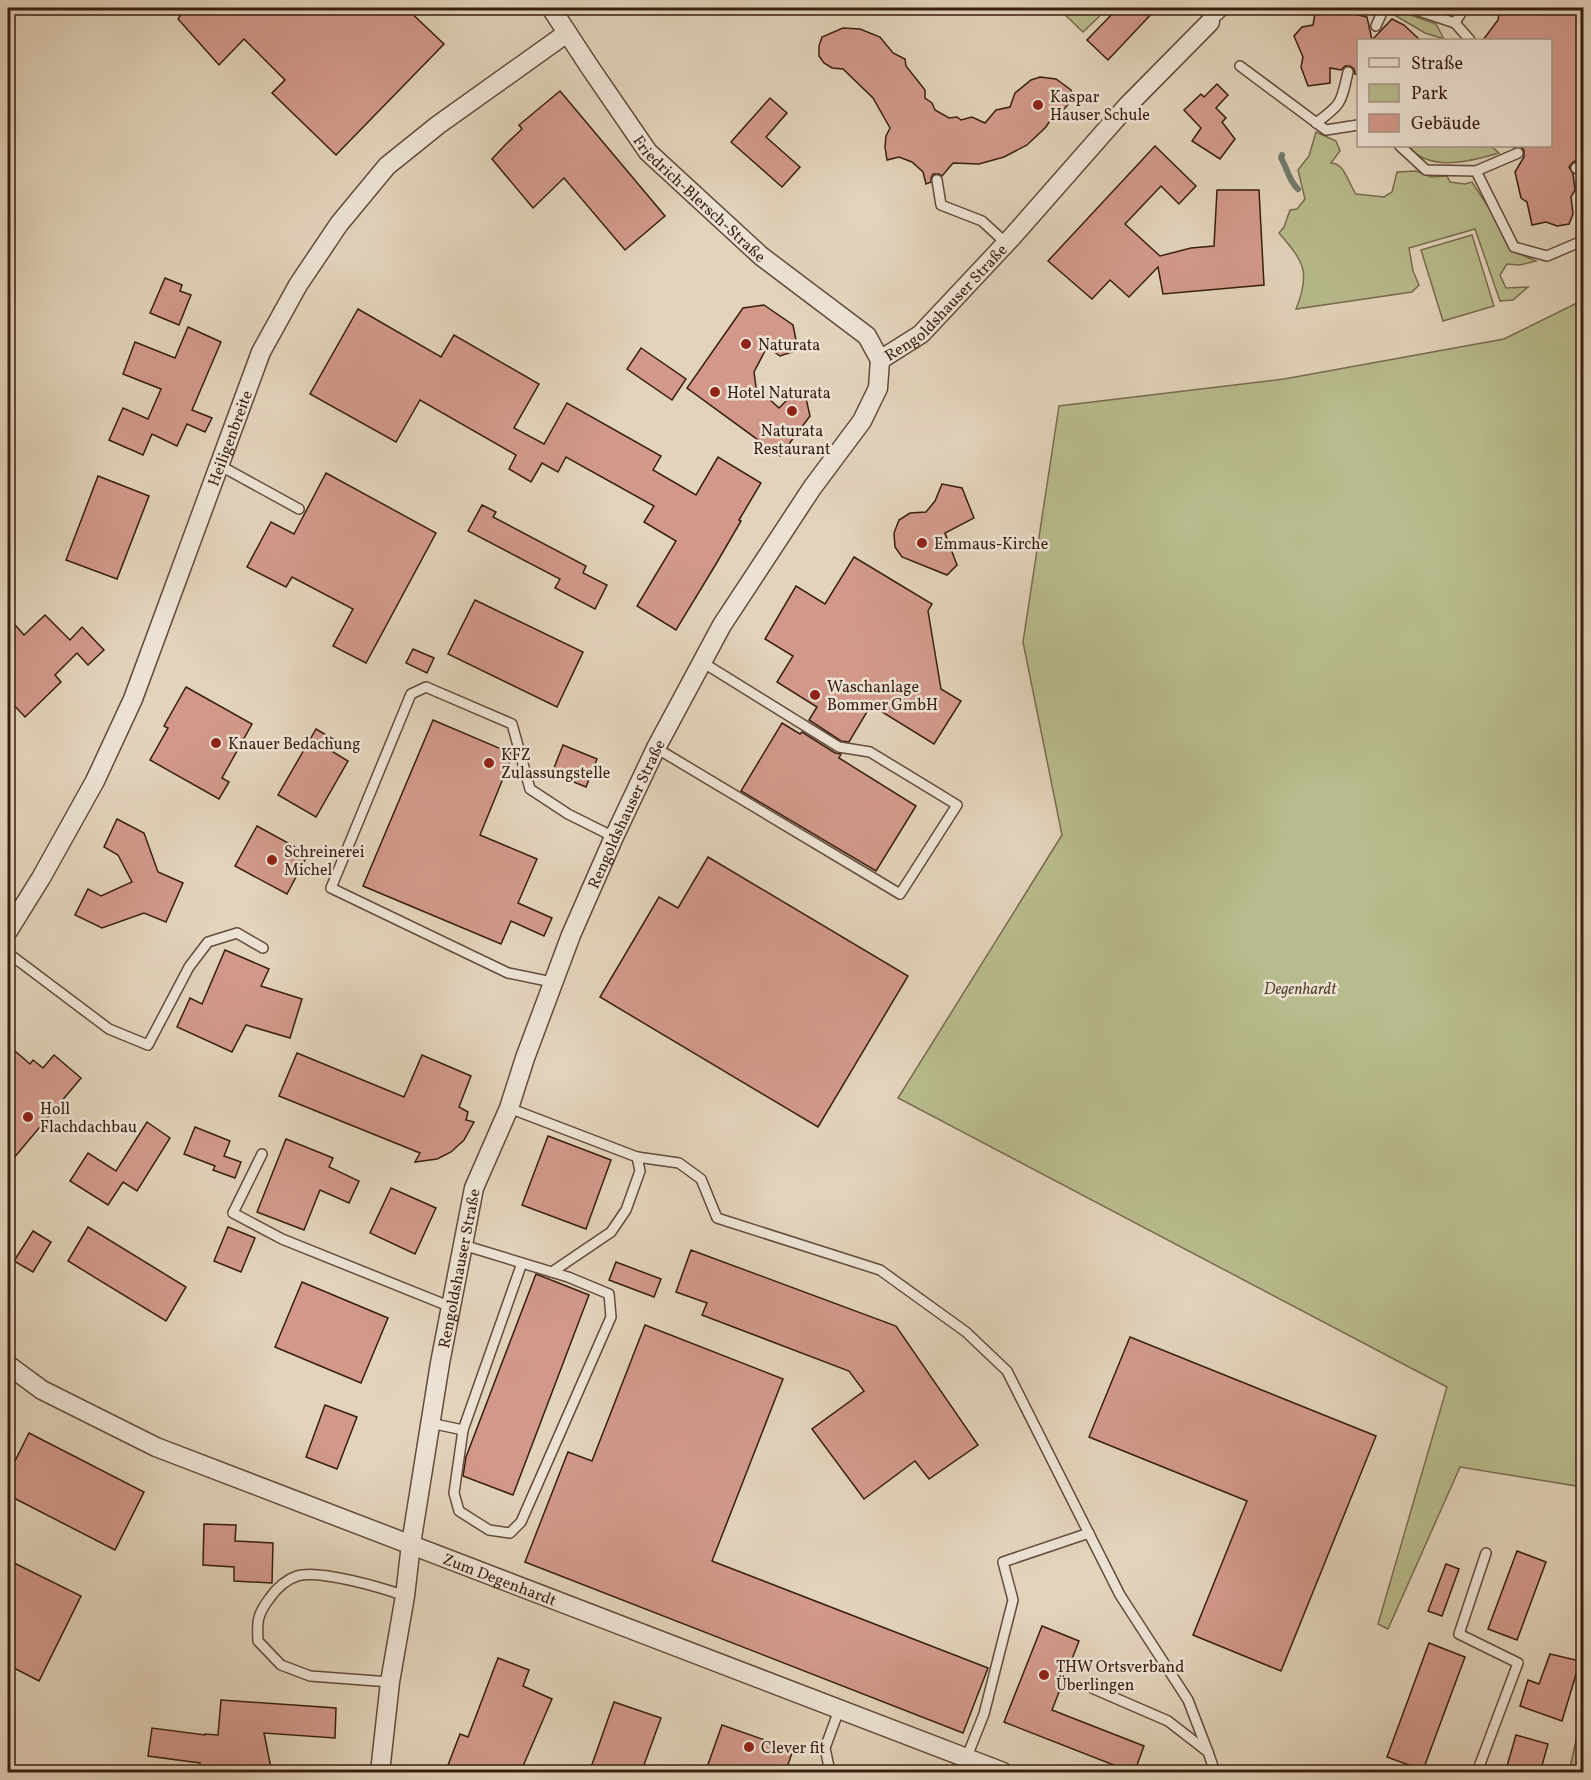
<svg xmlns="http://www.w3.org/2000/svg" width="1591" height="1780" font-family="Vollkorn,serif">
<rect width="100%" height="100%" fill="#e2d3bb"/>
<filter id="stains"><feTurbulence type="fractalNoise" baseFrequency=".00333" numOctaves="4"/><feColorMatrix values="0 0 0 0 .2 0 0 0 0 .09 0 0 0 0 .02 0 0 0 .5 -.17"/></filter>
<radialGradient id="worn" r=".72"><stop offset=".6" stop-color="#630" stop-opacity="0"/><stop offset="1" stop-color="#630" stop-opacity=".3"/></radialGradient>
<!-- green -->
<g fill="#b8bb8d" stroke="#786c4e" stroke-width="1.5">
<path d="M1058,8H1108L1083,32Z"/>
<path d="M1397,10L1436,24L1444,39L1425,33L1391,13Z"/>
<path d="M1316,132L1336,141L1340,151L1331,163C1345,163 1348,183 1356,194L1384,197L1392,192L1397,172L1416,171L1431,177L1447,176L1450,182L1465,184L1472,182L1491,211L1510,250L1536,261L1520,265L1507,264L1500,275L1506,288L1528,287L1513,300L1500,301L1475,229L1409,248L1413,271L1419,285L1412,292L1296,309C1311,272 1304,262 1279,233L1284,227L1290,210L1297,209L1305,199L1298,170L1309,156Z"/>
<path d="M1408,146H1481L1484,147L1491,146L1499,153C1472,161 1429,173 1408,146Z"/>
<path d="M1472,235L1494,306L1443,321L1421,250Z"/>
<path d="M1583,300V1487L1460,1467L1388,1629L1378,1624L1447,1387L898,1098L1062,835L1023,642L1059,406L1284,379L1504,339Z"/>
<path d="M1583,1709V1772H1569Z"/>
</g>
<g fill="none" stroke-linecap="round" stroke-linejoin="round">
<!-- stream -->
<path stroke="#717b6d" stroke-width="6" d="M1282,155L1281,158C1288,169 1288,180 1298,189"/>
</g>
<!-- building -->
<g fill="#d2998b" stroke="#391e10" stroke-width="1.5">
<path d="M185,8H406L444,44L336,155L272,93L285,80L244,39L219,65L178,19Z"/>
<path d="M1118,8H1157L1108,60L1087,40Z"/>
<path d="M1316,8H1339L1342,11L1367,17L1372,40L1392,19L1404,25L1420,40H1359V74H1355L1354,69L1350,66H1345L1341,70L1330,68V83L1308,86L1301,67L1303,57L1294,36L1302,27L1313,25Z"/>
<path d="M1500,8H1584V91L1580,94L1584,106V165L1576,161L1573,162L1569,167L1573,174L1575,190L1571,197L1573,214L1569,224L1557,226L1546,222L1532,225L1527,202L1521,198L1515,172L1524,157V151L1522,147L1514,148L1512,146H1551V40H1483L1498,20Z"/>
<path d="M843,28L860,29L880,37L893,53L905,59L906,66L925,90V98L932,103L935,110L949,118L957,117L961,120L972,117L985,123L996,110L1010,107L1015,93L1031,80L1040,77L1056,79L1071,90L1074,97L1061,113L1057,110L1046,127L1027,145L1004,157L979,164L953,163L942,176L939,174H933L931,178V182L926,184L923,172L912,162L899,157L887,160L885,147L886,136L890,128L873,98L843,69L832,68L824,63L819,56V46L822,37Z"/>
<path d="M1217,84L1228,95L1216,108L1226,118L1222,122L1235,139L1220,159L1192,141L1201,128L1184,110L1201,94L1204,97Z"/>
<path d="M560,91L665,216L625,250L564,178L533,208L492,159L506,144L522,129L519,125Z"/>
<path d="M770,98L787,113L766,137L800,167L782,187L731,142Z"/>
<path d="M1155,146L1196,186L1179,204L1161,186L1125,224L1160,256L1191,248L1214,246L1217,190H1259L1264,285L1163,294L1158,267L1129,297L1110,280L1092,299L1048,261Z"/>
<path d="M165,278L182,285L180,291L191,295L179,325L150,313Z"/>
<path d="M764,305L793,325L798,350L780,356L767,347L754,372L756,387L779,408L793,394L806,398L810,416L780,456L687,388L743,308Z"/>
<path d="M358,309L441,357L454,335L539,384L514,428L544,444L567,403L661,456L653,470L696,495L718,457L761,483L739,520L741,521L716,564L676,630L637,606L676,541L644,522L654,506L566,457L558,472L542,463L531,482L509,469L516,455L420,400L396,442L310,394Z"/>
<path d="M188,327L221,342L192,410L212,418L205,432L187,424L177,446L152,434L143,455L109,440L123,408L148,419L161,389L123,374L135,342L175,358Z"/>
<path d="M641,348L686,379L672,400L627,369Z"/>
<path d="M326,473L436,533L366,663L333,646L353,609L292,577L286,587L247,567L271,522L294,534Z"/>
<path d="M98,476L149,496L117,579L66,560Z"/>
<path d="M942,484L962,488L974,518L945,533L957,565L947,575L902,557L895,547L894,533L899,520L910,513L926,512L935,501Z"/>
<path d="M482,505L496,512L493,517L586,566L583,573L607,585L595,609L555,588L560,579L468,531Z"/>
<path d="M854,557L932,604L928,611L941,689L961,701L934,744L871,705L849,742L841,741L809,720L817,707L777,682L793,656L765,639L796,586L825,604Z"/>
<path d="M475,600L583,652L557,707L448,654Z"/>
<path d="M45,615L70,640L82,627L104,650L88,665L77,653L55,675L61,682L25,717L8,699V617L24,635Z"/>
<path d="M413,649L434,658L427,673L406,663Z"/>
<path d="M186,687L252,724L222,778L229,782L219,799L150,760L168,728L164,726Z"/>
<path d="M433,720L513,754L480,835L537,859L518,903L552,918L544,936L511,921L501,944L363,886Z"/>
<path d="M782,723L800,734L802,732L835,753L841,754L839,758L916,806L876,871L741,791Z"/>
<path d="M316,729L338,742L333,752L348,761L316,817L278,795Z"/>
<path d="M563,745L597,759L586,787L552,773Z"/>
<path d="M117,819L144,833L158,872L183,883L166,922L144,913L102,928L75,915L88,889L101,896L132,882L118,855L104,847Z"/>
<path d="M257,826L308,854L287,894L235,866Z"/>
<path d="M708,857L908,976L818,1127L600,997L659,897L678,908Z"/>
<path d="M225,950L269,969L261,986L302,999L290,1038L246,1025L232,1052L177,1027L190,998L202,1004Z"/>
<path d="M8,1045L30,1064L33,1060L43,1068L54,1055L81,1078L8,1165Z"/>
<path d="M297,1053L404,1097L422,1055L471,1076L459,1107L468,1112L466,1120L474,1122L464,1140L451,1152L437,1159L415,1162L420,1153L279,1096Z"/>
<path d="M147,1122L170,1138L137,1191L123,1182L108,1205L70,1181L88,1153L116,1171Z"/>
<path d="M195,1127L230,1141L224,1156L241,1162L235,1178L213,1170L215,1166L184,1154Z"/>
<path d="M548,1136L611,1160L586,1229L522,1205Z"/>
<path d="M286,1139L333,1158L329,1167L359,1181L349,1203L320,1190L304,1230L257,1212Z"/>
<path d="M391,1188L436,1208L415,1254L370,1233Z"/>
<path d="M88,1227L186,1287L166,1321L68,1261Z"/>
<path d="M228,1227L255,1238L241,1272L214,1261Z"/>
<path d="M33,1231L51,1242L33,1272L14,1261Z"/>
<path d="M691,1250L896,1326L978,1445L929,1479L915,1461L864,1499L812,1429L864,1391L849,1371L702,1315L707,1303L676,1292Z"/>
<path d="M616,1262L661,1279L654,1297L609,1280Z"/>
<path d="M536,1274L589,1295L513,1495L463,1476L466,1457Z"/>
<path d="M302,1282L388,1318L361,1383L275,1347Z"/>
<path d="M645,1325L783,1379L712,1561L988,1668L963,1733L525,1562L568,1452L592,1461Z"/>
<path d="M1130,1337L1376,1436L1281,1671L1193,1635L1247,1501L1089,1437Z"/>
<path d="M325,1405L357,1417L337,1469L306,1457Z"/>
<path d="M29,1433L144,1492L115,1550L8,1495V1475Z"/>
<path d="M204,1524L236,1525L235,1541L273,1543L272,1583L234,1581V1567L203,1565Z"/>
<path d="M1517,1551L1546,1562L1517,1640L1488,1629Z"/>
<path d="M8,1560L81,1596L39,1681L8,1665Z"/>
<path d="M1446,1564L1459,1569L1442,1616L1428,1611Z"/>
<path d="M1042,1626L1079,1641L1052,1710L1144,1746L1134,1773L1004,1722Z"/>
<path d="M1429,1643L1465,1657L1423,1770L1387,1757Z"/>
<path d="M1550,1654L1580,1661L1562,1721L1520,1706L1528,1680L1539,1684Z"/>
<path d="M498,1658L529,1670L523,1686L552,1699L520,1773H445L460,1734L468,1737Z"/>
<path d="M221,1700L336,1708L335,1738L264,1733L272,1773H199L200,1763L148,1756L152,1728L205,1735V1734L218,1735Z"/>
<path d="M614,1702L661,1718L641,1773H589Z"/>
<path d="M722,1725L793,1750L785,1773H705Z"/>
<path d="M1516,1735L1548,1744L1540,1773H1505Z"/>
</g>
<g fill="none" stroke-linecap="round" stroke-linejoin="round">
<defs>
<g id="lane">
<path d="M1410,8L1455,23L1464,8"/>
<path d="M1210,22L1226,8"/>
<path d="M1455,23L1470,40"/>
<path d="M1376,26L1384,8"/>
<path d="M1240,66L1326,130L1358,125"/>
<path d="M1316,123C1342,104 1341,103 1348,72"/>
<path d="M1400,146L1426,170L1476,171L1514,247L1547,256L1580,242L1584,237"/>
<path d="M1576,168L1584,174"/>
<path d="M1476,171L1518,153"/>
<path d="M937,180L941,205L982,221L1006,243"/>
<path d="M219,465L299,509"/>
<path d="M656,748L900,894L957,805L870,752L839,747L702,662"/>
<path d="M8,953L109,1029L148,1045L189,967L208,942L237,933L263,948"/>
<path d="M552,982L508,973L331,888L411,694L426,687L512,724L530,789L568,814L614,837"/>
<path d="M509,1108L637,1157L640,1171L626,1210L611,1232L552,1272"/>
<path d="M262,1154L233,1213L282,1239L451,1307"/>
<path d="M637,1157L679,1163L701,1179L717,1218L880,1270L966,1332L1007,1371L1120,1595L1188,1700L1208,1752"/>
<path d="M463,1245L568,1277L609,1294L611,1317L521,1522L510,1533L489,1530L459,1511L454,1493L463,1430"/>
<path d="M430,1423L463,1430L522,1263"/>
<path d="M390,1682L310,1676L281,1665L258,1641C257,1622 257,1615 269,1599C276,1589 285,1580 297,1576C319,1569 383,1588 405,1596"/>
<path d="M1092,1688L1168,1721L1208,1752L1215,1772"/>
<path d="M966,1759L984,1714L1013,1600L1003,1562L1089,1533"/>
<path d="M830,1772L825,1748L839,1710"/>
<path d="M1477,1772L1518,1663L1459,1634L1486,1553"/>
</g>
<g id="street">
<path id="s1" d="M551,8L591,69L648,152L761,256L867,336L880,360"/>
<path id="s2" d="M880,360L921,334L1012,237L1128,105L1210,22"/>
<path id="s3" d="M8,931L41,878L95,781L133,699L261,352L298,285L339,224L387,166L438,125L567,33"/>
<path id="s4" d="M8,1365L42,1390L156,1447L1003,1772"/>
<path id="s5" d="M380,1772L390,1682L405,1596L411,1544L440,1363L474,1188L509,1108L525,1058L571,935L614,837L656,748L722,625L812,488L862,421L878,388L880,360"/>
</g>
</defs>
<!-- lane casing -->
<use href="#lane" stroke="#634b3b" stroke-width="12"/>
<!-- street casing -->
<use href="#street" stroke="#634b3b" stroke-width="21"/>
<!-- lane -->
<use href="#lane" stroke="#ece2d3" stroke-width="9"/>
<!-- street -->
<use href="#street" stroke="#ece2d3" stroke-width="18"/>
</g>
<!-- markers -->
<g fill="#8f2418" stroke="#ece2d3" stroke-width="2">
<circle cx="1038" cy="105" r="6"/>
<circle cx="746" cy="344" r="6"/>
<circle cx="715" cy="392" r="6"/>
<circle cx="792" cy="411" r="6"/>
<circle cx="922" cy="543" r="6"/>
<circle cx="815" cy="695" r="6"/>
<circle cx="216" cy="743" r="6"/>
<circle cx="489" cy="763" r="6"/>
<circle cx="272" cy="860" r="6"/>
<circle cx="28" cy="1117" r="6"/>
<circle cx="1044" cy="1675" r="6"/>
<circle cx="749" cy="1747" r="6"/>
</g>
<g text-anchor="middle" stroke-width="5" stroke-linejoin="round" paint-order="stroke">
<!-- poi labels -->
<g font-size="16" fill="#391e10" stroke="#ece2d3" text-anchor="start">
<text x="1050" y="102">Kaspar<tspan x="1050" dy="18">Hauser Schule</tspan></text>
<text x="758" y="350">Naturata</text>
<text x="727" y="398">Hotel Naturata</text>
<text x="792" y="436" text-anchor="middle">Naturata<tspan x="792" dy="18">Restaurant</tspan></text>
<text x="934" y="549">Emmaus-Kirche</text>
<text x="827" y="692">Waschanlage<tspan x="827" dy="18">Bommer GmbH</tspan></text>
<text x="228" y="749">Knauer Bedachung</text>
<text x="501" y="760">KFZ<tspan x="501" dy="18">Zulassungstelle</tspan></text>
<text x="284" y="857">Schreinerei<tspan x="284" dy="18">Michel</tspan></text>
<text x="40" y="1114">Holl<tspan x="40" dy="18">Flachdachbau</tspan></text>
<text x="1056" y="1672">THW Ortsverband<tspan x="1056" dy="18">Überlingen</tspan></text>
<text x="761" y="1753">Clever fit</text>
</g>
<!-- street labels -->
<g font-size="16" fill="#391e10" stroke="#ece2d3">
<text dy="6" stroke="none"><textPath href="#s1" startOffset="243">Friedrich-Blersch-Straße</textPath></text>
<text dy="6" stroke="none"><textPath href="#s2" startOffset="88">Rengoldshauser Straße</textPath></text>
<text dy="6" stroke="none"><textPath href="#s3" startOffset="542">Heiligenbreite</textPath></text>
<text dy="6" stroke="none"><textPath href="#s5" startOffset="996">Rengoldshauser Straße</textPath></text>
<text dy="6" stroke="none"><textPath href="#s5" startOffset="510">Rengoldshauser Straße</textPath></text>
<text dy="6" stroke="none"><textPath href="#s4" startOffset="538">Zum Degenhardt</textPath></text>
</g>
<!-- park labels -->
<g font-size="16" font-style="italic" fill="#59452f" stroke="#ece2d3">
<text x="1300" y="994">Degenhardt</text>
</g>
</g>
<!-- margin -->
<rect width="1591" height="1780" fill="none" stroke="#e2d3bb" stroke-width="30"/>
<rect x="9" y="9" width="1573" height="1762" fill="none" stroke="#391e10" stroke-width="3"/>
<rect x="15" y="15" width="1561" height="1750" fill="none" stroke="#391e10" stroke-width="1.5"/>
<!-- legend -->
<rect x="1357" y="39" width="195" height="108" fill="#ece2d3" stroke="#a49485" stroke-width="1.5"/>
<rect x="1369" y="58" width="30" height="9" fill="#ece2d3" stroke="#a49485" stroke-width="1.5"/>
<text x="1411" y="69" font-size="18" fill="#391e10">Straße</text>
<rect x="1369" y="84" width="30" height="18" fill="#b8bb8d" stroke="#a49485" stroke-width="1.5"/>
<text x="1411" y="99" font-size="18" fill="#391e10">Park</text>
<rect x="1369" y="114" width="30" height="18" fill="#d2998b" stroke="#a49485" stroke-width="1.5"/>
<text x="1411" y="129" font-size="18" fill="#391e10">Gebäude</text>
<rect width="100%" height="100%" filter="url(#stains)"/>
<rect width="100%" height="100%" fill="url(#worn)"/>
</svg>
